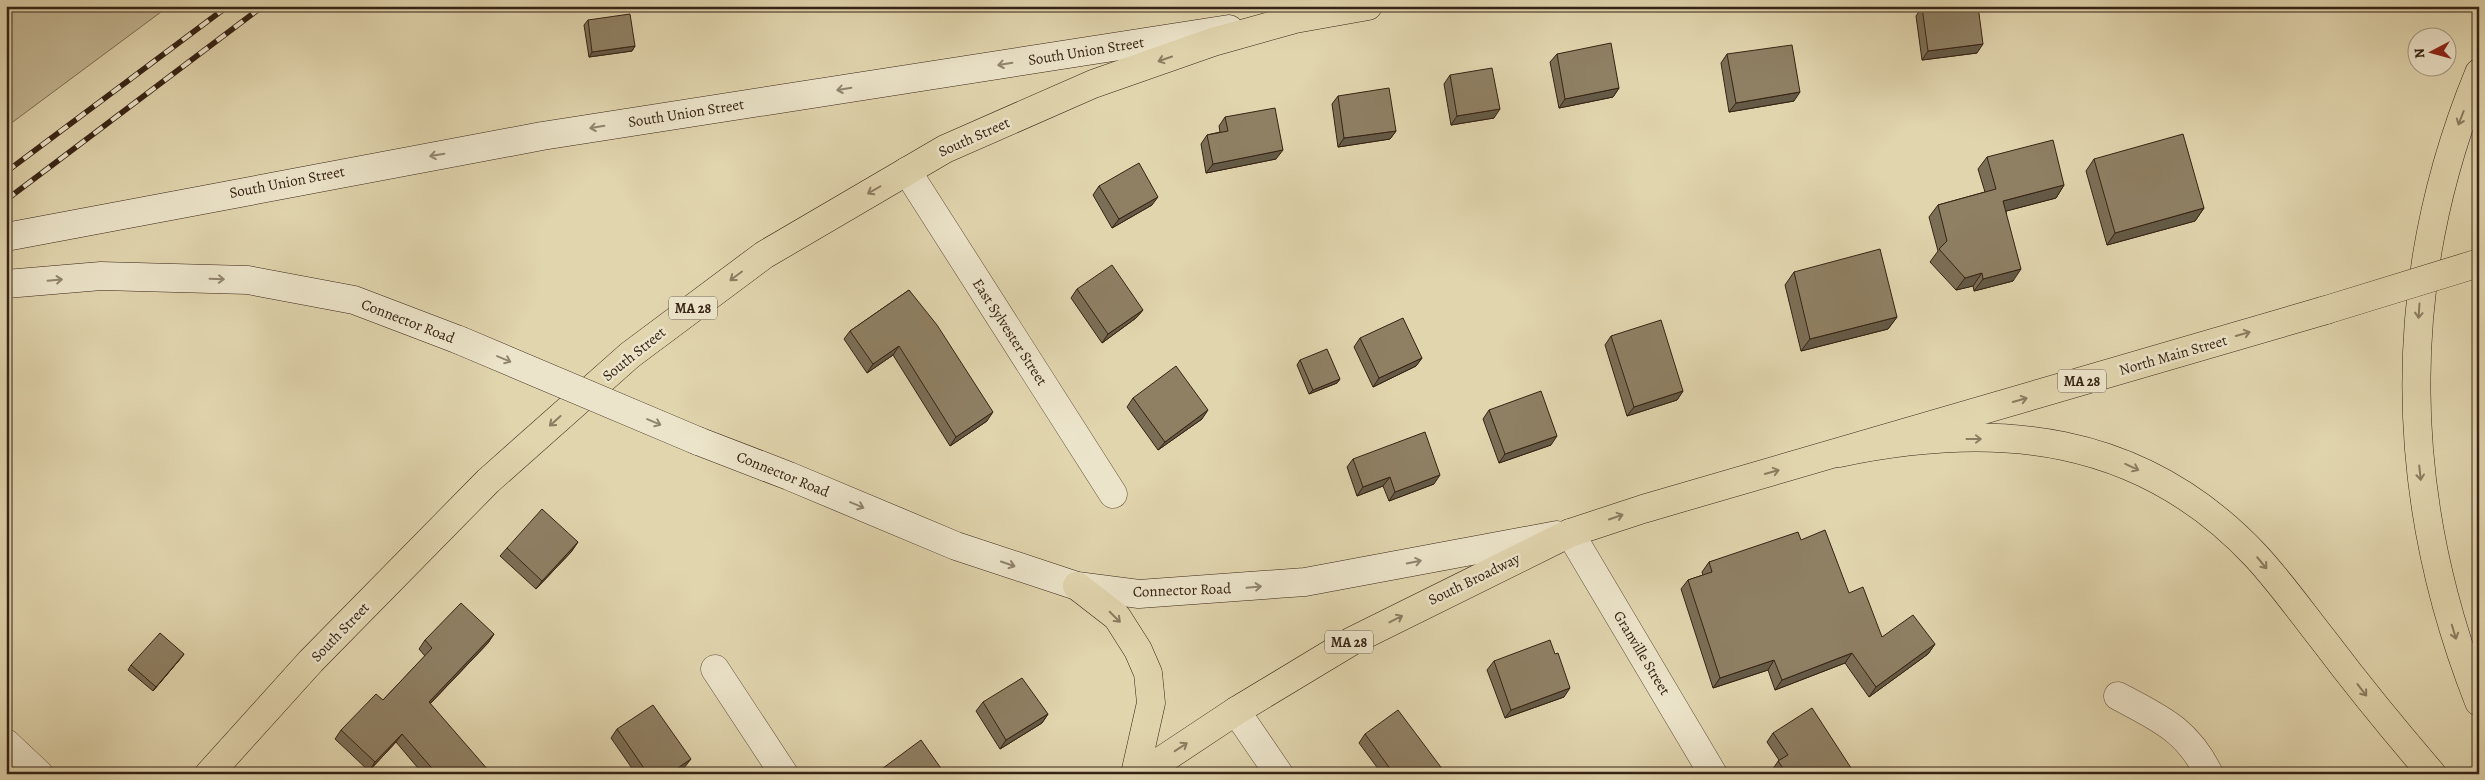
<svg xmlns="http://www.w3.org/2000/svg" width="2485" height="780" font-family="Alegreya,serif">
<rect width="100%" height="100%" fill="#e1d5ae"/>
<filter id="stains"><feTurbulence type="fractalNoise" baseFrequency=".004" numOctaves="4"/><feColorMatrix values="0 0 0 0 .2 0 0 0 0 .09 0 0 0 0 .02 0 0 0 .5 -.17"/></filter>
<radialGradient id="worn" r=".72"><stop offset=".6" stop-color="#630" stop-opacity="0"/><stop offset="1" stop-color="#630" stop-opacity=".3"/></radialGradient>
<!-- green -->
<path fill="#c4b794" stroke="#7d6d54" d="M6,6H169L6,127Z"/>
<g fill="none" stroke-linecap="round" stroke-linejoin="round">
<defs>
<g id="minor">
<path d="M907,171L1113,494"/>
<path d="M1570,533L1713,774"/>
<path d="M715,669L784,774"/>
<path d="M2118,696C2159,718 2187,729 2209,774"/>
<path d="M1236,711L1279,774"/>
<path d="M6,743L39,774"/>
</g>
<g id="secondary">
<path d="M6,237L542,136L1229,29"/>
<path d="M6,284L101,276L248,280L354,300L459,340"/>
<path d="M698,441L789,476L956,546L1077,586L1139,594L1305,582L1557,535"/>
</g>
<g id="primary">
<path d="M1077,586L1117,617L1138,650L1148,673L1151,703L1135,774"/>
<path d="M209,774L311,661L488,481L630,355L764,255L945,149L1093,84L1213,42L1295,19L1368,6"/>
<path d="M1141,774L1236,711L1352,641L1570,533L1643,509L2326,310"/>
</g>
<g id="motorway">
<path d="M2479,73C2394,280 2397,494 2479,702"/>
<path d="M1839,453C1996,420 2141,433 2256,556C2281,583 2302,613 2325,642C2359,687 2395,731 2432,774"/>
</g>
</defs>
<!-- minor casing -->
<use href="#minor" stroke="#61503a" stroke-width="29"/>
<!-- secondary casing -->
<use href="#secondary" stroke="#362314" stroke-width="29"/>
<!-- primary casing -->
<use href="#primary" stroke="#362314" stroke-width="29"/>
<!-- motorway casing -->
<use href="#motorway" stroke="#362314" stroke-width="29"/>
<!-- minor -->
<use href="#minor" stroke="#ece4ca" stroke-width="28"/>
<!-- secondary -->
<use href="#secondary" stroke="#ece4ca" stroke-width="28"/>
<!-- primary -->
<use href="#primary" stroke="#e1d5ae" stroke-width="28"/>
<!-- motorway -->
<use href="#motorway" stroke="#e1d5ae" stroke-width="28"/>
<defs>
<g id="rail">
<path d="M6,172L228,6"/>
<path d="M6,200L263,6"/>
</g>
</defs>
<!-- rail casing -->
<use href="#rail" stroke="#362314" stroke-width="5.5"/>
<!-- rail -->
<use href="#rail" stroke="#ece4ca" stroke-width="4" stroke-dasharray="11" stroke-linecap="butt"/>
<defs>
<path id="secondary-bridge" d="M459,340L698,441"/>
<path id="primary-bridge" d="M2326,310L2479,263"/>
</defs>
<!-- secondary-bridge casing -->
<use href="#secondary-bridge" stroke="#362314" stroke-width="29" stroke-linecap="butt"/>
<!-- primary-bridge casing -->
<use href="#primary-bridge" stroke="#362314" stroke-width="29" stroke-linecap="butt"/>
<!-- secondary-bridge -->
<use href="#secondary-bridge" stroke="#ece4ca" stroke-width="28"/>
<!-- primary-bridge -->
<use href="#primary-bridge" stroke="#e1d5ae" stroke-width="28"/>
</g>
<!-- wall -->
<g fill="#7b6e56" stroke="#362314">
<path d="M1922,7L1977,53L1922,60L1916,16Z"/>
<path d="M588,20L635,46L632,51L589,57L584,25Z"/>
<path d="M1557,54L1619,88L1613,97L1559,108L1550,62Z"/>
<path d="M1727,54L1794,101L1729,112L1721,63Z"/>
<path d="M1450,75L1494,118L1451,125L1444,84Z"/>
<path d="M1338,96L1396,131L1390,139L1338,147L1332,104Z"/>
<path d="M1225,117L1276,159L1206,173L1201,144L1207,135L1220,132L1219,126Z"/>
<path d="M1987,157L2064,185L2056,198L2006,211L2013,281L1974,291L1973,286L1956,290L1930,262L1938,251L1929,217L1938,205L1985,192L1978,169Z"/>
<path d="M2094,159L2204,208L2195,221L2107,245L2086,171Z"/>
<path d="M1099,186L1152,205L1112,228L1093,195Z"/>
<path d="M1794,272L1897,317L1888,329L1801,351L1785,285Z"/>
<path d="M1077,289L1143,310L1136,318L1102,343L1071,298Z"/>
<path d="M909,290L987,421L950,446L893,355L867,373L844,339L850,331Z"/>
<path d="M1611,336L1683,391L1677,400L1627,416L1605,345Z"/>
<path d="M1360,338L1422,358L1416,366L1373,387L1354,347Z"/>
<path d="M1300,360L1340,379L1337,383L1309,394L1297,365Z"/>
<path d="M1133,398L1202,419L1158,450L1127,407Z"/>
<path d="M1489,410L1551,445L1499,463L1483,419Z"/>
<path d="M1353,459L1434,484L1389,501L1383,486L1357,496L1347,467Z"/>
<path d="M1801,540L1882,637L1935,644L1928,654L1869,697L1845,663L1775,690L1768,670L1713,688L1681,589L1688,580L1703,575L1702,572L1709,562Z"/>
<path d="M507,548L572,551L536,589L500,556Z"/>
<path d="M494,634L488,643L430,704L487,774H423L396,742L369,771L335,739L341,730L383,700L425,656L419,649L425,640Z"/>
<path d="M181,658L153,691L128,670L131,665Z"/>
<path d="M1494,661L1564,697L1505,718L1487,670Z"/>
<path d="M983,702L1048,714L1042,723L1000,749L976,711Z"/>
<path d="M617,729L684,768L676,774H636L611,738Z"/>
<path d="M1773,733L1855,774H1775L1772,770L1779,760L1767,742Z"/>
<path d="M1365,734L1446,774H1382L1359,743Z"/>
</g>
<!-- shaded-wall -->
<g fill="#645a46" stroke="#362314">
<path d="M1983,44L1977,53L1922,60L1928,51Z"/>
<path d="M635,46L632,51L589,57L592,52Z"/>
<path d="M1619,88L1613,97L1559,108L1565,99Z"/>
<path d="M1800,92L1794,101L1729,112L1736,103Z"/>
<path d="M1500,109L1494,118L1451,125L1457,116Z"/>
<path d="M1396,131L1390,139L1338,147L1344,138Z"/>
<path d="M1283,150L1276,159L1206,173L1213,164Z"/>
<path d="M2064,185L2056,198L1995,214L2003,201Z"/>
<path d="M1158,197L1152,205L1112,228L1119,219Z"/>
<path d="M2204,208L2195,221L2107,245L2115,233Z"/>
<path d="M2021,269L2013,281L1974,291L1983,279Z"/>
<path d="M1982,273L1973,286L1956,290L1965,278Z"/>
<path d="M1143,310L1136,318L1102,343L1108,334Z"/>
<path d="M1897,317L1888,329L1801,351L1810,339Z"/>
<path d="M899,346L893,355L867,373L873,364Z"/>
<path d="M1422,358L1416,366L1373,387L1379,378Z"/>
<path d="M1340,379L1337,383L1309,394L1313,390Z"/>
<path d="M1683,391L1677,400L1627,416L1634,407Z"/>
<path d="M1208,410L1202,419L1158,450L1165,442Z"/>
<path d="M993,412L987,421L950,446L956,437Z"/>
<path d="M1557,436L1551,445L1499,463L1505,454Z"/>
<path d="M1440,475L1434,484L1389,501L1395,492Z"/>
<path d="M1390,477L1383,486L1357,496L1363,487Z"/>
<path d="M578,542L572,551L536,589L542,581Z"/>
<path d="M494,634L488,643L423,711L429,702Z"/>
<path d="M1935,644L1928,654L1869,697L1876,687Z"/>
<path d="M1852,653L1845,663L1775,690L1782,680Z"/>
<path d="M184,654L181,658L153,691L156,687Z"/>
<path d="M1774,660L1768,670L1713,688L1720,678Z"/>
<path d="M1570,688L1564,697L1505,718L1511,710Z"/>
<path d="M1048,714L1042,723L1000,749L1006,740Z"/>
<path d="M402,734L396,742L369,771L375,762Z"/>
<path d="M691,759L684,768L676,774H669Z"/>
</g>
<!-- building -->
<g fill="#8f8064" stroke="#362314">
<path d="M1926,6H1978L1983,44L1928,51L1922,7Z"/>
<path d="M630,14L635,46L592,52L588,20Z"/>
<path d="M1611,43L1619,88L1565,99L1557,54Z"/>
<path d="M1792,45L1800,92L1736,103L1727,54Z"/>
<path d="M1492,68L1500,109L1457,116L1450,75Z"/>
<path d="M1389,88L1396,131L1344,138L1338,96Z"/>
<path d="M1275,108L1283,150L1213,164L1207,135L1228,131L1225,117Z"/>
<path d="M2183,134L2204,208L2115,233L2094,159Z"/>
<path d="M2053,140L2064,185L2003,201L2021,269L1983,279L1982,273L1965,278L1939,249L1947,241L1938,205L1996,189L1987,157Z"/>
<path d="M1139,163L1158,197L1119,219L1099,186Z"/>
<path d="M1880,249L1897,317L1810,339L1794,272Z"/>
<path d="M1112,265L1143,310L1108,334L1077,289Z"/>
<path d="M909,290L937,325L993,412L956,437L899,346L873,364L850,331Z"/>
<path d="M1403,318L1422,358L1379,378L1360,338Z"/>
<path d="M1661,320L1683,391L1634,407L1611,336Z"/>
<path d="M1327,349L1340,379L1313,390L1300,360Z"/>
<path d="M1176,366L1208,410L1165,442L1133,398Z"/>
<path d="M1541,391L1557,436L1505,454L1489,410Z"/>
<path d="M1425,432L1440,475L1395,492L1390,477L1363,487L1353,459Z"/>
<path d="M542,509L578,542L542,581L507,548Z"/>
<path d="M1825,530L1849,593L1863,587L1882,637L1913,615L1935,644L1876,687L1852,653L1782,680L1774,660L1720,678L1688,580L1712,572L1709,562L1798,532L1801,540Z"/>
<path d="M461,603L494,634L429,702L489,771L486,774H437L402,734L375,762L341,730L376,694L383,700L432,648L425,640Z"/>
<path d="M160,633L184,654L156,687L131,665Z"/>
<path d="M1550,640L1555,654L1558,653L1570,688L1511,710L1494,661Z"/>
<path d="M1022,678L1048,714L1006,740L983,702Z"/>
<path d="M653,705L691,759L669,774H648L617,729Z"/>
<path d="M1812,708L1855,774H1787L1778,761L1788,755L1773,733Z"/>
<path d="M1398,710L1446,774H1394L1365,734Z"/>
<path d="M921,740L945,774H875Z"/>
</g>
<!-- one-way arrows -->
<defs><path id="oneway-shaft" d="M-6 0H5M1.5-3L5.5 0L1.5 3" fill="none" stroke-width="1.6" stroke-linecap="round" stroke-linejoin="round" transform="scale(1.25)"/></defs>
<g stroke="#8c7c61">
<use href="#oneway-shaft" transform="translate(1165 59) rotate(161)"/>
<use href="#oneway-shaft" transform="translate(2461 118) rotate(111)"/>
<use href="#oneway-shaft" transform="translate(874 190) rotate(150)"/>
<use href="#oneway-shaft" transform="translate(736 276) rotate(143)"/>
<use href="#oneway-shaft" transform="translate(2419 311) rotate(94)"/>
<use href="#oneway-shaft" transform="translate(2243 334) rotate(-16)"/>
<use href="#oneway-shaft" transform="translate(2020 400) rotate(-16)"/>
<use href="#oneway-shaft" transform="translate(555 421) rotate(138)"/>
<use href="#oneway-shaft" transform="translate(1974 439)"/>
<use href="#oneway-shaft" transform="translate(2132 467) rotate(25)"/>
<use href="#oneway-shaft" transform="translate(1772 472) rotate(-16)"/>
<use href="#oneway-shaft" transform="translate(2420 473) rotate(84)"/>
<use href="#oneway-shaft" transform="translate(1616 517) rotate(-19)"/>
<use href="#oneway-shaft" transform="translate(2262 563) rotate(50)"/>
<use href="#oneway-shaft" transform="translate(1115 617) rotate(45)"/>
<use href="#oneway-shaft" transform="translate(1396 619) rotate(-27)"/>
<use href="#oneway-shaft" transform="translate(2454 632) rotate(73)"/>
<use href="#oneway-shaft" transform="translate(2362 690) rotate(52)"/>
<use href="#oneway-shaft" transform="translate(1181 747) rotate(-33)"/>
</g>
<g stroke="#91846f">
<use href="#oneway-shaft" transform="translate(1005 64) rotate(171)"/>
<use href="#oneway-shaft" transform="translate(844 89) rotate(171)"/>
<use href="#oneway-shaft" transform="translate(597 127) rotate(171)"/>
<use href="#oneway-shaft" transform="translate(437 155) rotate(170)"/>
<use href="#oneway-shaft" transform="translate(217 279) rotate(2)"/>
<use href="#oneway-shaft" transform="translate(55 280) rotate(-5)"/>
<use href="#oneway-shaft" transform="translate(504 359) rotate(23)"/>
<use href="#oneway-shaft" transform="translate(654 422) rotate(23)"/>
<use href="#oneway-shaft" transform="translate(857 505) rotate(23)"/>
<use href="#oneway-shaft" transform="translate(1414 562) rotate(-11)"/>
<use href="#oneway-shaft" transform="translate(1008 564) rotate(19)"/>
<use href="#oneway-shaft" transform="translate(1254 587) rotate(-5)"/>
</g>
<g text-anchor="middle" stroke-width="5" stroke-linejoin="round" paint-order="stroke">
<!-- shield labels -->
<g fill="#ece4ca" stroke="#6d5d4b" stroke-width="1">
<rect x="669" y="296.5" width="48" height="23" rx="4"/>
<rect x="2058" y="369.5" width="48" height="23" rx="4"/>
<rect x="1325" y="630.5" width="48" height="23" rx="4"/>
</g>
<g font-size="14" font-weight="bold" fill="#362314">
<text x="693" y="313">MA 28</text>
<text x="2082" y="386">MA 28</text>
<text x="1349" y="647">MA 28</text>
</g>
<!-- street labels -->
<g font-size="15" fill="#362314" stroke="#ece4ca">
<text transform="translate(1086 51) rotate(-9)" y="5">South Union Street</text>
<text transform="translate(686 113) rotate(-9)" y="5">South Union Street</text>
<text transform="translate(974 137) rotate(-24)" y="5">South Street</text>
<text transform="translate(287 182) rotate(-11)" y="5">South Union Street</text>
<text transform="translate(408 321) rotate(21)" y="5">Connector Road</text>
<text transform="translate(1010 332) rotate(57)" y="5">East Sylvester Street</text>
<text transform="translate(634 354) rotate(-39)" y="5">South Street</text>
<text transform="translate(2173 355) rotate(-16)" y="5">North Main Street</text>
<text transform="translate(783 474) rotate(22)" y="5">Connector Road</text>
<text transform="translate(1474 579) rotate(-26)" y="5">South Broadway</text>
<text transform="translate(1182 590) rotate(-2)" y="5">Connector Road</text>
<text transform="translate(340 632) rotate(-46)" y="5">South Street</text>
<text transform="translate(1642 653) rotate(59)" y="5">Granville Street</text>
</g>
</g>
<!-- margin -->
<rect width="2485" height="780" fill="none" stroke="#e1d5ae" stroke-width="25"/>
<rect x="8" y="8" width="2470" height="765" fill="none" stroke="#362314" stroke-width="2.5"/>
<rect x="12" y="12" width="2460" height="755" fill="none" stroke="#362314"/>
<!-- north arrow -->
<g transform="translate(2432 52) rotate(264)"><circle r="24" fill="#ece4ca" stroke="#a39781"/>
<path d="M0-4L9 19L0 12L-9 19Z" fill="#8f2418"/>
<text y="-8" font-size="14" font-weight="bold" text-anchor="middle" fill="#362314">N</text>
</g>
<rect width="100%" height="100%" filter="url(#stains)"/>
<rect width="100%" height="100%" fill="url(#worn)"/>
</svg>
